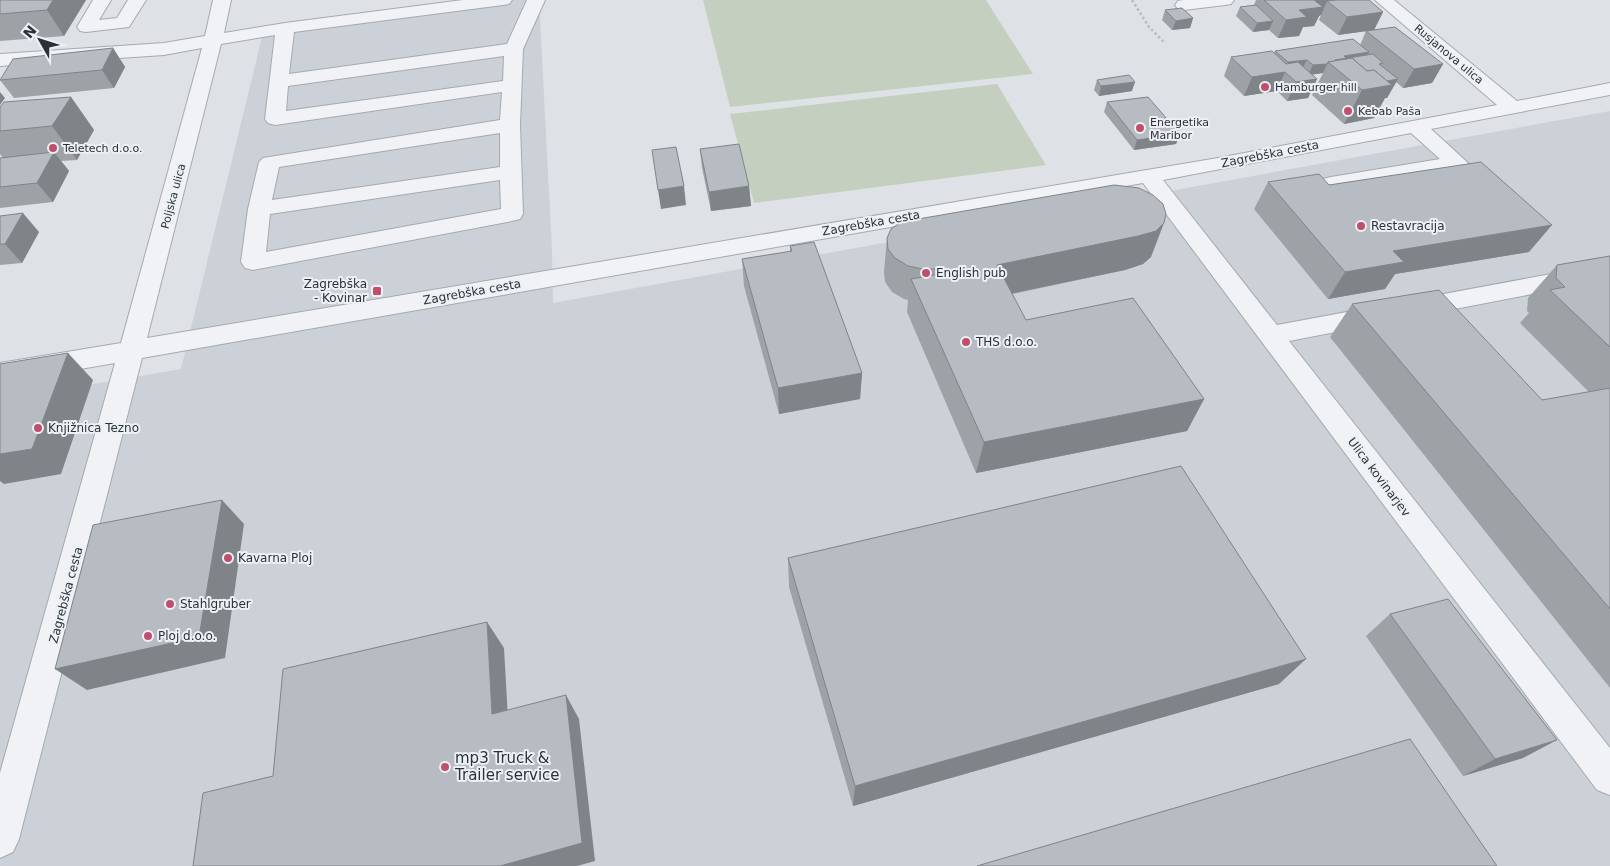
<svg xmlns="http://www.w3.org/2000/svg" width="1610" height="866" font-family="'DejaVu Sans',sans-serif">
<rect width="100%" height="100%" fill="#dee2e6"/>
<!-- built -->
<path fill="#ccd1d7" d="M507,0H539L552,250L553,303L1610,111V866H0V400L181,369L262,37Z"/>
<!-- green -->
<g fill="#c5cfc0">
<path d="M703,0H986L1033,74L730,107Z"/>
<path d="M997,84L1046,165L754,203L730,114Z"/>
</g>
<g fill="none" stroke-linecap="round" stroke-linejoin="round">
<defs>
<g id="minor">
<path d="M93,0H111L99,20L117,18L128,0H146L129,27L86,32L80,31L77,27Z"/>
<path d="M213,0H231L224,33L285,23L463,0H512L509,4L503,5L294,32L289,74L507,44L527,0H545L523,49L520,125L523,214L520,219L512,221L253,270L245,268L241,262L248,209L259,162L263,158L500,120L502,92L275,125L268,123L265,119L275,35L221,44L147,338L1218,158L1497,105L1375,0H1394L1517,101L1610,83V95L1431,129L1468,163L1464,167L1457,169L1331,191L1323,189L1320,184L1323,179L1331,177L1440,159L1411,133L1163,180L1277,325L1610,263V279L1289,341L1610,748V795L1597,790L1143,183L142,358L19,839L13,852L0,858V773L115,363L0,383V363L121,343L202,48L164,55L0,66V54L164,43L205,36ZM504,56L503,81L286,111L288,86ZM500,133V167L272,200L279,167ZM500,180L501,209L266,252L270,214Z"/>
<path d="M1183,0H1234L1231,4L1225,5L1184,10L1178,9L1175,5L1178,1Z"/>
</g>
</defs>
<!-- minor casing -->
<use href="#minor" stroke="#a4aaaf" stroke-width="2"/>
<!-- path -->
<path stroke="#b8bcc1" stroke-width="2.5" stroke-dasharray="2.5 2.5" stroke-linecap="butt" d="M1132,0L1149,27L1164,42"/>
<!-- minor -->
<use href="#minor" fill="#f0f2f5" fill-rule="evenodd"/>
</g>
<!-- wall -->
<g fill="#9da2a7">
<path d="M0,0H86L64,36L0,41Z"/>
<path d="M1256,0H1369L1383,12L1374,30L1338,35L1319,20L1321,15L1319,16L1314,26L1303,27L1299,36L1278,38L1269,30L1253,32L1236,16L1240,7L1254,5Z"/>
<path d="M1165,10L1193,18L1190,28L1172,30L1162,20Z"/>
<path d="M1366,31L1443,64L1432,83L1403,88L1396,82L1387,98H1385L1374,118L1344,124L1312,95L1323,73L1311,75L1317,79L1308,98L1287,101L1277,91L1244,96L1224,76L1231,57L1274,53L1275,51L1360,45Z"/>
<path d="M113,48L125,67L114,88L14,98L0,80Z"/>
<path d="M1097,80L1132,91L1099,96L1094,90Z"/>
<path d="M71,97L94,130L77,160L61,161L69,171L53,202L0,208V158H3L0,154V107Z"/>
<path d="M1107,102L1180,134L1176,144L1134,150L1104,112Z"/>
<path d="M700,149L749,186L751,206L711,211L702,168Z"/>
<path d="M1268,182L1329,185L1529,252L1395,274L1385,289L1328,299L1254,209Z"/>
<path d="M0,216L39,232L22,263L0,265Z"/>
<path d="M887,238L1151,257L1143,264L1125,270L1012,294L1026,320L1204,399L1187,431L976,473L907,312L908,300L904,299L892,292L885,282L884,272Z"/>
<path d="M790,246L862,373L860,399L779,414L744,286L742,259L790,252Z"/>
<path d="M1610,256V688L1330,337L1352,304L1542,400L1589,392L1520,323L1529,313L1527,311L1528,298L1557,265Z"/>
<path d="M788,558L1279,684L853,806L789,587Z"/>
<path d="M1390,614L1523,758L1463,776L1366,636Z"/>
</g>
<!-- shaded-wall -->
<g fill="#7f8488">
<path d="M53,0H86L64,36L47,10Z"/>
<path d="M1316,0H1337L1327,1L1321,15L1319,16L1314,26L1303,27L1299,36L1278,38L1286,20L1299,10L1312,9Z"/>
<path d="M1383,12L1374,30L1338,35L1347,17Z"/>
<path d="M1193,18L1190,28L1172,30L1176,21Z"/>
<path d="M1273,21L1269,30L1253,32L1257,23Z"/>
<path d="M113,48L125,67L114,88L102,70Z"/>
<path d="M1369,52L1364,62L1343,71L1344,56Z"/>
<path d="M1307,60L1302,69L1284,72L1288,62Z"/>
<path d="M1327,64L1323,73L1308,75L1313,65Z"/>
<path d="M1443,64L1432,83L1403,88L1414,69Z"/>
<path d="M1285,72L1277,91L1244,96L1252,77Z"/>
<path d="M1317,79L1308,98L1287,101L1296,82Z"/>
<path d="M1398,79L1387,98H1385L1374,118L1344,124L1362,90L1360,85Z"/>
<path d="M1135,82L1132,91L1099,96L1101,86Z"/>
<path d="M0,92L5,98L0,105Z"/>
<path d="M71,97L94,130L77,160L52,126Z"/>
<path d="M1180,134L1176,144L1134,150L1137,140Z"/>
<path d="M54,152L69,171L53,202L37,183Z"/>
<path d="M684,186L686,205L661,209L658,190Z"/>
<path d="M749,186L751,206L711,211L709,192Z"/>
<path d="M23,213L39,232L22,263L5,244Z"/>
<path d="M1164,223L1151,257L1143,264L1125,270L990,298L997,265Z"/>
<path d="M1552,225L1529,252L1395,274L1385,289L1328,299L1345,272L1393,251Z"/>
<path d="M68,353L93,380L61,474L4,484L0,481V452Z"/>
<path d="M862,373L860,399L779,414L778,388Z"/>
<path d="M1204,399L1187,431L976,473L984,442Z"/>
<path d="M222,500L244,524L225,658L87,690L55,669Z"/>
<path d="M487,622L504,648L509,737L492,714Z"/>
<path d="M1306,659L1279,684L853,806L855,786Z"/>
<path d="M566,695L579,719L595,861L577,866H500Z"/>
<path d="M1557,740L1523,758L1463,776L1495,759Z"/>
</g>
<!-- building -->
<g fill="#b6bcc2" stroke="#7f8488">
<path d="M0,0H53L47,10L0,14Z"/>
<path d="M1264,0H1314L1323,7L1299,10L1307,17L1286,20Z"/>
<path d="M1337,0H1369L1383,12L1347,17L1327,1Z"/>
<path d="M1256,5L1273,21L1257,23L1240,7Z"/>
<path d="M1182,8L1193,18L1176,21L1165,10Z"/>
<path d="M1395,27L1443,64L1414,69L1366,31Z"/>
<path d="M1353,39L1369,52L1344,56L1347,59L1328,62L1327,64L1313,65L1307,60L1288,62L1275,51Z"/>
<path d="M113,48L102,70L0,80L13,59Z"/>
<path d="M1272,51L1286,64L1298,62L1317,79L1296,82L1285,72L1252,77L1231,57Z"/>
<path d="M1373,54L1383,63L1379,64L1398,79L1387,81L1374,70L1367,71L1352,58L1335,60Z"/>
<path d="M1352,58L1367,71L1374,70L1392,85L1362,90L1328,62Z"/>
<path d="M1129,75L1135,82L1101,86L1097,80Z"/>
<path d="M71,97L52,126L0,131V107L4,102Z"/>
<path d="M1148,97L1180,134L1137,140L1107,102Z"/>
<path d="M739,144L749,186L709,192L700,149Z"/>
<path d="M676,147L684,186L658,190L652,150Z"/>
<path d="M54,152L37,183L0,187V158Z"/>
<path d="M1481,162L1552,225L1393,251L1404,262L1345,272L1268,182L1319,174L1329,185Z"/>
<path d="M1114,185L1139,188L1153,195L1163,204L1166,214L1164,223L1156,231L1138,236L997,265L1026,320L1133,298L1204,399L984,442L911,279L940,274L938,269H923L908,266L895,258L888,249L887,238L891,229L901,222Z"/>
<path d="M23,213L5,244H0V216Z"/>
<path d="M814,242L862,373L778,388L742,259L792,251L790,246Z"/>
<path d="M1610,256V347L1550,290L1565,287L1556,278L1557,265Z"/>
<path d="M1439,290L1542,400L1610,388V609L1352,304Z"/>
<path d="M68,353L32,449L0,454V364Z"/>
<path d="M1181,466L1306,659L855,786L788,558Z"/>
<path d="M222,500L199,637L55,669L93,525Z"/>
<path d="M1448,599L1557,740L1495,759L1390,614Z"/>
<path d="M487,622L492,714L566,695L582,843L500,866H193L203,793L273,776L283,669Z"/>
<path d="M1410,739L1497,866H977Z"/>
</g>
<!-- markers -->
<g fill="#be506e" stroke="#edf1f4" stroke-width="2">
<circle cx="1265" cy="87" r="5"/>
<circle cx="1348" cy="111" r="5"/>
<circle cx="1140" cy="128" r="5"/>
<circle cx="53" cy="148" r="5"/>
<circle cx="1361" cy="226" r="5"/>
<circle cx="926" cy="273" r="5"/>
<rect x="372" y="286" width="10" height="10" rx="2.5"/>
<circle cx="966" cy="342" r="5"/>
<circle cx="38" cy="428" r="5"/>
<circle cx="228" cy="558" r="5"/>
<circle cx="170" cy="604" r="5"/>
<circle cx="148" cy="636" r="5"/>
<circle cx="445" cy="767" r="5"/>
</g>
<g text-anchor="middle" stroke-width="4" stroke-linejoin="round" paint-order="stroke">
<!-- far-street labels -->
<g font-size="11" fill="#29323b" stroke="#edf1f4">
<text transform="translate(1449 54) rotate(40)" y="4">Rusjanova ulica</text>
<text transform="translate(173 196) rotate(-75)" y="4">Poljska ulica</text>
</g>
<!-- far-poi labels -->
<g font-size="11" fill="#29323b" stroke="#edf1f4" text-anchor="start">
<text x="1275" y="91">Hamburger hill</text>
<text x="1358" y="115">Kebab Paša</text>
<text x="1150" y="126">Energetika<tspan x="1150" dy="13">Maribor</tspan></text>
<text x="63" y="152">Teletech d.o.o.</text>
</g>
<!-- street labels -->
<g font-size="12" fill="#29323b" stroke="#edf1f4">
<text transform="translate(1270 154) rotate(-11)" y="4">Zagrebška cesta</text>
<text transform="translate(871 223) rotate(-10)" y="4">Zagrebška cesta</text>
<text transform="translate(472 292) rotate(-10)" y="4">Zagrebška cesta</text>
<text transform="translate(1379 477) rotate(53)" y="4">Ulica kovinarjev</text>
<text transform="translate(66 595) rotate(-75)" y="4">Zagrebška cesta</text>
</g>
<!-- poi labels -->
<g font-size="12" fill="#29323b" stroke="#edf1f4" text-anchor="start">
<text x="1371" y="230">Restavracija</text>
<text x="936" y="277">English pub</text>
<text x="367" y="288" text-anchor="end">Zagrebška<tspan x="367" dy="14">- Kovinar</tspan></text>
<text x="976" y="346">THS d.o.o.</text>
<text x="48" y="432">Knjižnica Tezno</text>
<text x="238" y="562">Kavarna Ploj</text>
<text x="180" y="608">Stahlgruber</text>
<text x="158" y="640">Ploj d.o.o.</text>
</g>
<!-- near-poi labels -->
<g font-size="15" fill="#29323b" stroke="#edf1f4" text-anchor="start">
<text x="455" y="763">mp3 Truck &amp;<tspan x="455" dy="17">Trailer service</tspan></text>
</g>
</g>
<!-- north arrow -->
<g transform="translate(40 40) rotate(309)" stroke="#edf1f4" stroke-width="4" paint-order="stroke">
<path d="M0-4L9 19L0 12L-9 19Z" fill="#29323b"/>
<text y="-8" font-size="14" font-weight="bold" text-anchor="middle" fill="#29323b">N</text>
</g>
</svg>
